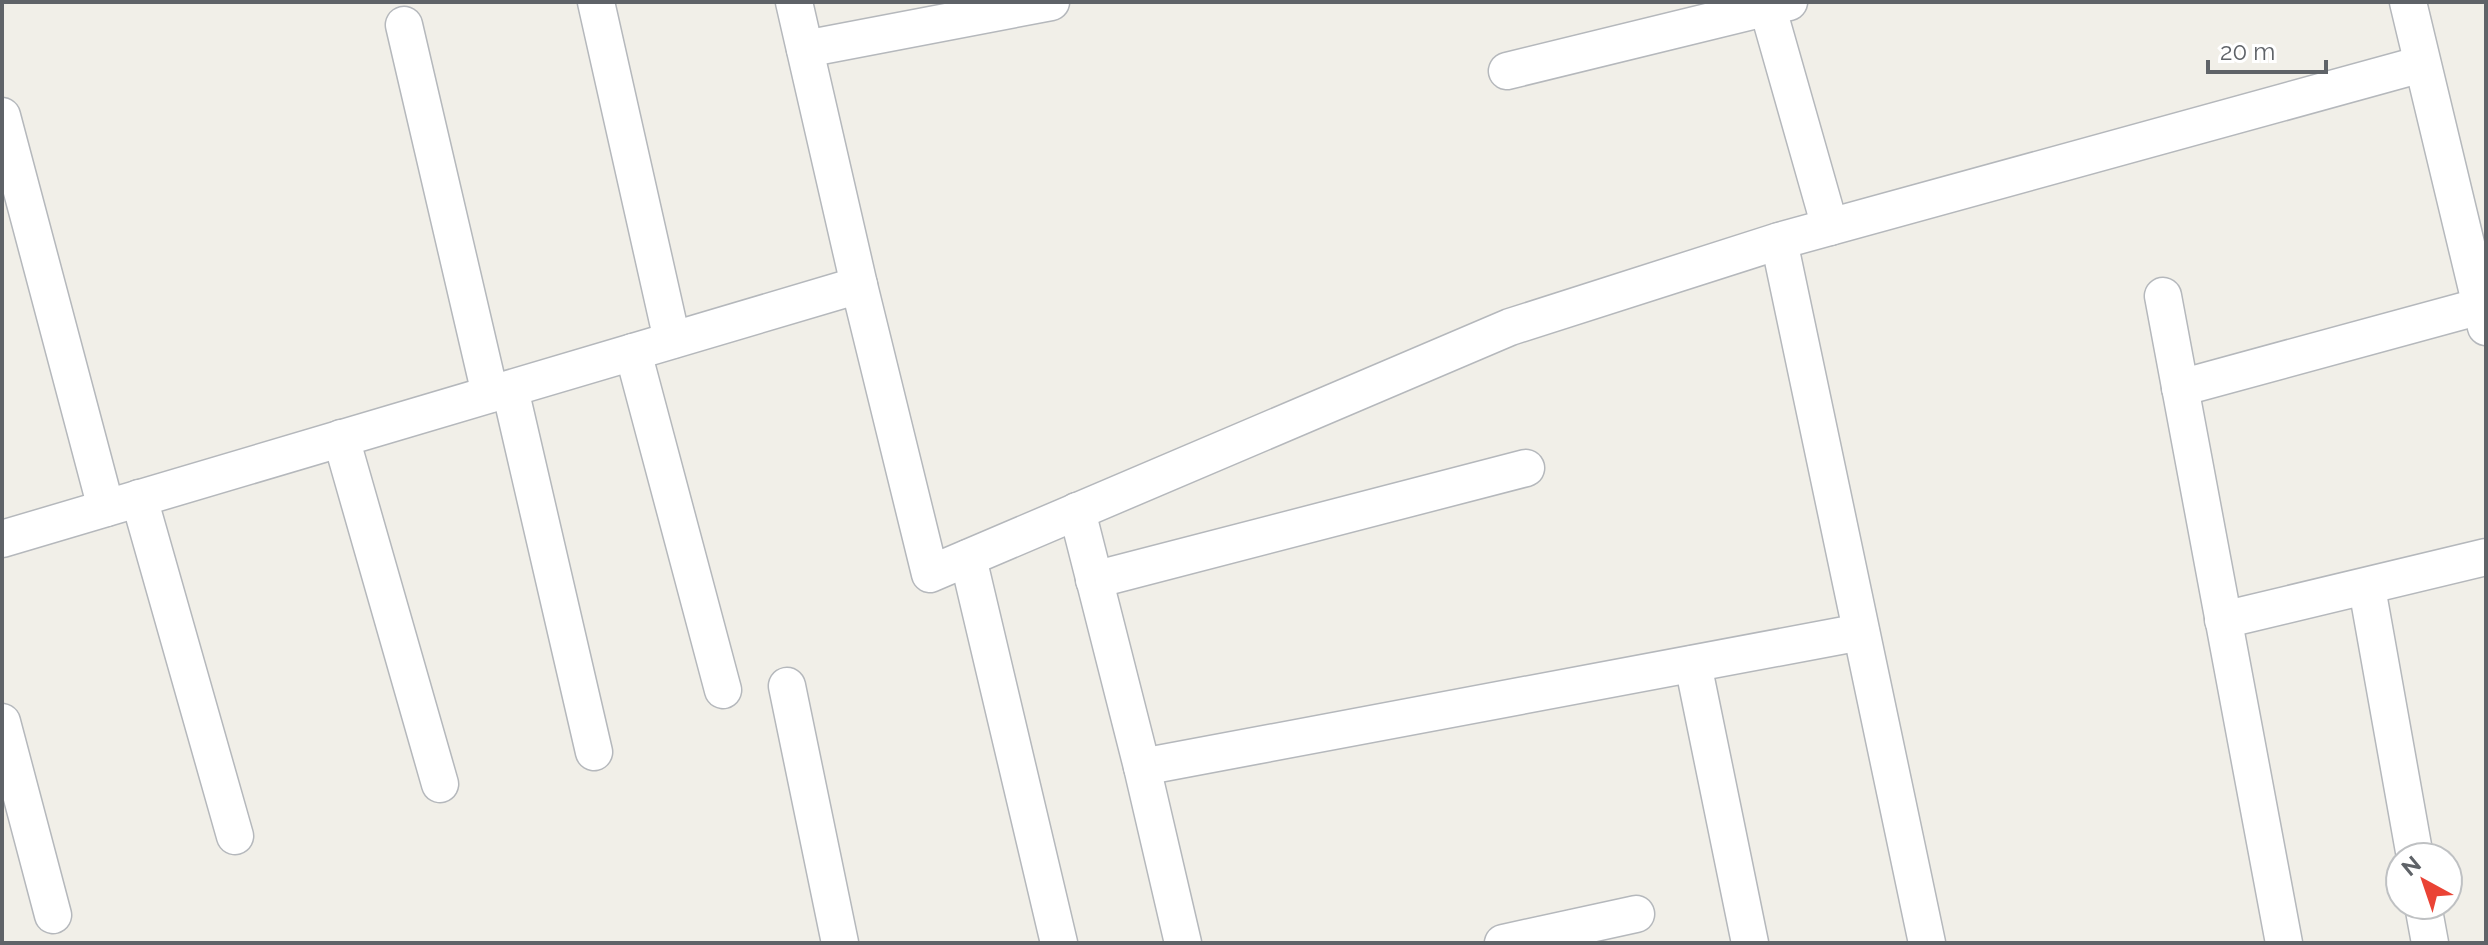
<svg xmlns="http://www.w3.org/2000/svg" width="2488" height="945" font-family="Raleway,sans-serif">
<rect width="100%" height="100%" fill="#f1efe8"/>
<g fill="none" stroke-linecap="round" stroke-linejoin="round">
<defs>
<g id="street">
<path d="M596,2L672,340"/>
<path d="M794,2L859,285L930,574L1510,327L1779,241L2422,64"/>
<path d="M1766,2L1830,227"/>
<path d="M2408,2L2486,327"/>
<path d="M404,25L490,394"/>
<path d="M805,49L1051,2"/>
<path d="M1507,71L1789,2"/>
<path d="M2,116L106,508"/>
<path d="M1779,241L1927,943"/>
<path d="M2163,296L2284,943"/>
<path d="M633,352L723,690"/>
<path d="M2180,388L2481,306"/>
<path d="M510,389L594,752"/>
<path d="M341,438L440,784"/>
<path d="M139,498L235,836"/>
<path d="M1077,511L1142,767L1183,943"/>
<path d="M2,539L859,285"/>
<path d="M968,558L1059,943"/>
<path d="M1094,580L1526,468"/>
<path d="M2367,588L2415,857"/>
<path d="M2223,620L2486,557"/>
<path d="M1693,664L1750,943"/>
<path d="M787,686L840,943"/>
<path d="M2,722L53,915"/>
<path d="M1142,767L1861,632"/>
<path d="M2423,905L2430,943"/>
<path d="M1503,943L1636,914"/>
</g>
</defs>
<!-- street casing -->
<use href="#street" stroke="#b5b8bc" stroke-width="39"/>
<!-- street -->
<use href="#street" stroke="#fff" stroke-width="36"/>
</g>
<!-- border -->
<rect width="2488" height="945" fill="none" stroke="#5f6368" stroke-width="8"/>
<!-- north arrow -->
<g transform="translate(2424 881) rotate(320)"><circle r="38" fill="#ffffff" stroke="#bfc1c3" stroke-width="2"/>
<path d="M0-6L14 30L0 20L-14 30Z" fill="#ea4335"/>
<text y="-12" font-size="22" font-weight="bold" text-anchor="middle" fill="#5f6368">N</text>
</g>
<!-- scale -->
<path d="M2208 60v12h118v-12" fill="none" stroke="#5f6368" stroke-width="4"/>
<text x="2220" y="60" font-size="24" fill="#5f6368" stroke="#ffffff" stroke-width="6" paint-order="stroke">20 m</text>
</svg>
